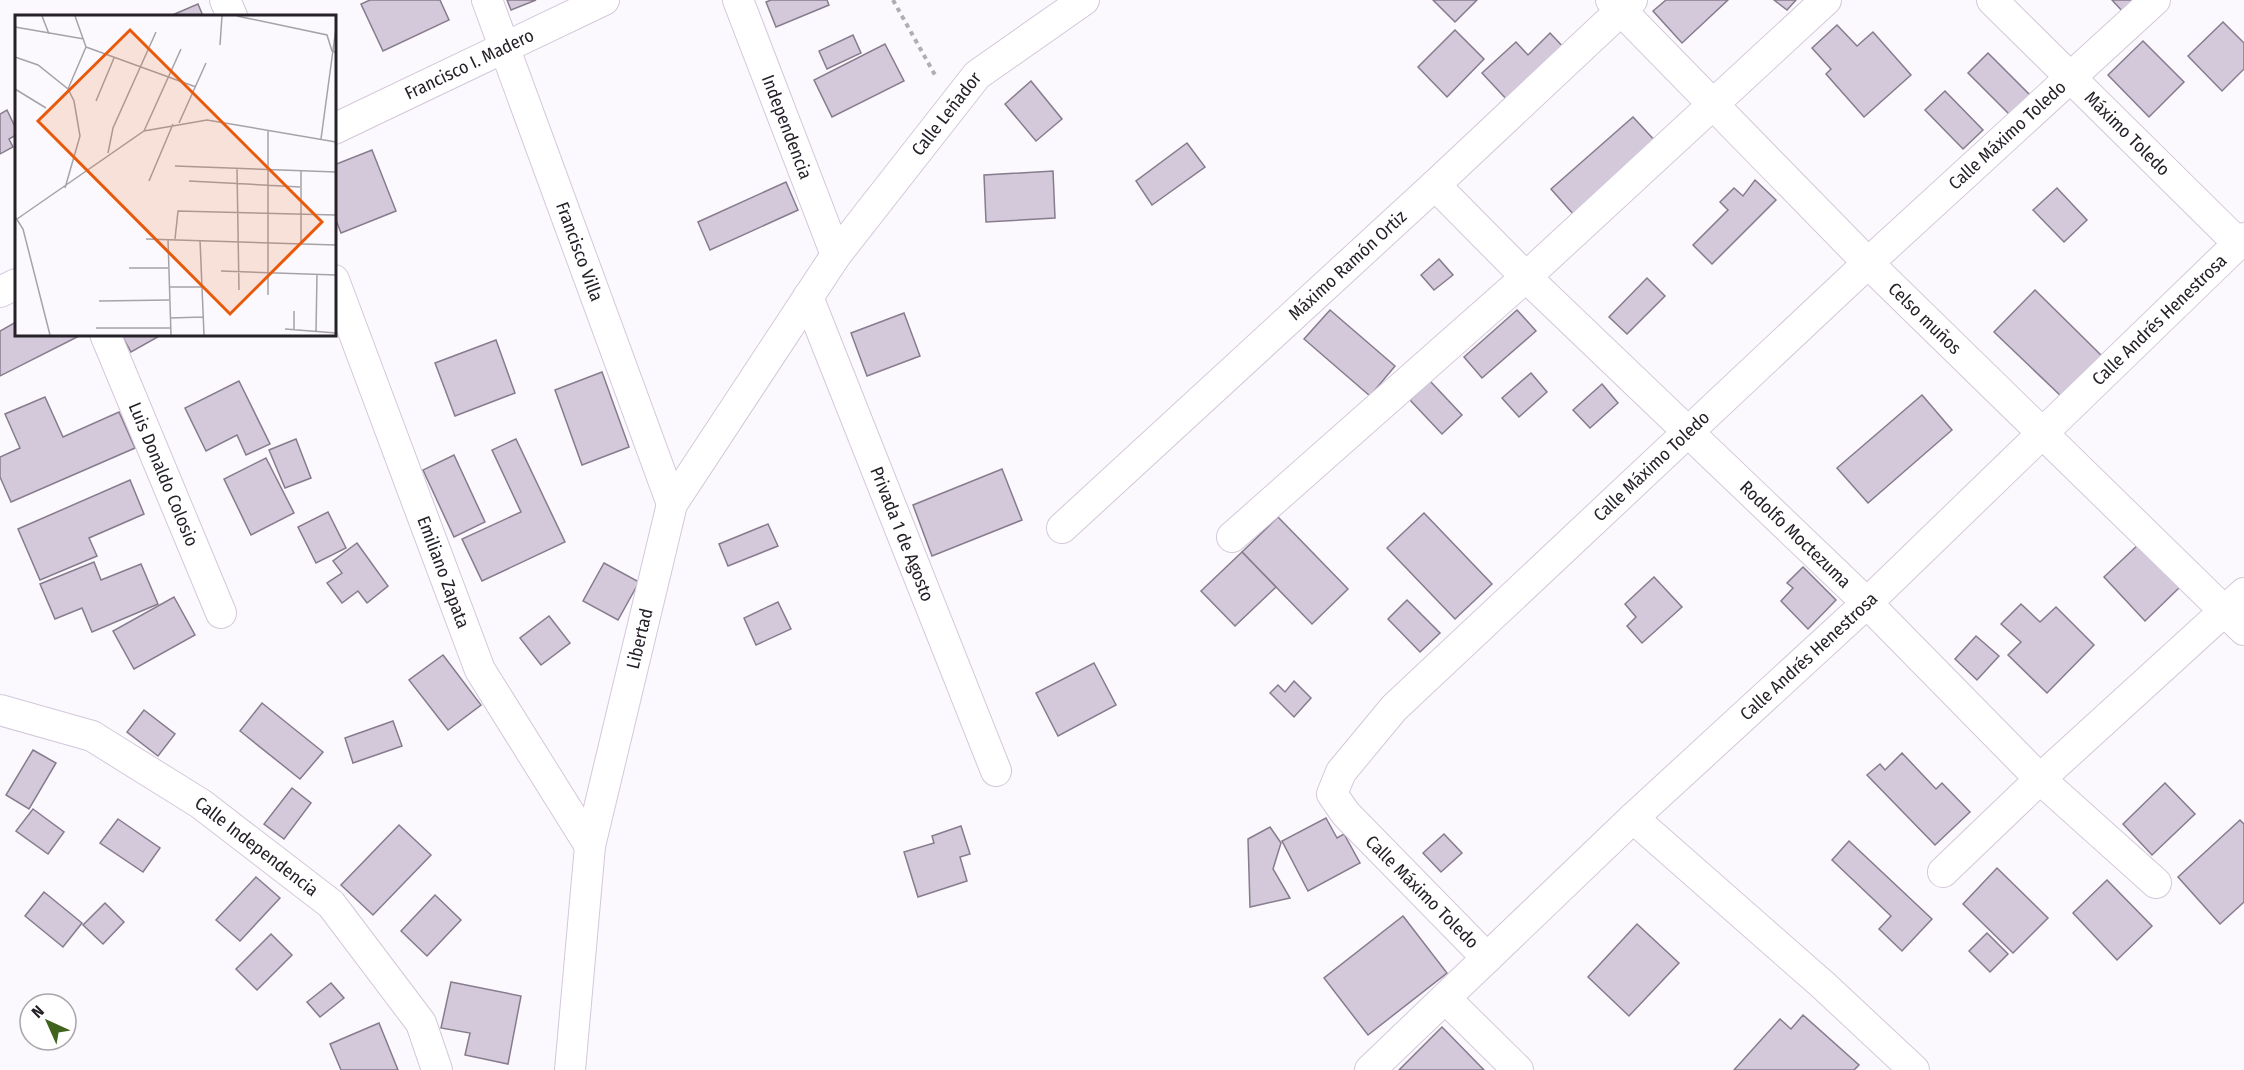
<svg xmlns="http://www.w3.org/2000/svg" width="2244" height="1070" font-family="'Fira Sans Condensed',sans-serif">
<rect width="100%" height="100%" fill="#fbf9fd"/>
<!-- building -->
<g fill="#d4c8db" stroke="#867c8d" stroke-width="1.5">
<path d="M370,0H440L449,20L383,51L361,4Z"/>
<path d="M507,0H536L511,10Z"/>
<path d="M771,0H827L829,5L776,27L766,2Z"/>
<path d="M1433,0H1477L1455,22Z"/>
<path d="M1666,0H1728L1682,43L1653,11Z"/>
<path d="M1774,0H1796L1787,10Z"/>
<path d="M2112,0H2138L2124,13Z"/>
<path d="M198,4L203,16H170Z"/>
<path d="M2223,22L2244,43V69L2222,91L2188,56Z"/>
<path d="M1837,25L1857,46L1873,32L1911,75L1864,117L1826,74L1831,69L1812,48Z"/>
<path d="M1455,30L1484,59L1447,97L1418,67Z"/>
<path d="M1550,33L1566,50L1510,103L1482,73L1516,42L1528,55Z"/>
<path d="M853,35L861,53L827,69L819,51Z"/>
<path d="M2143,41L2184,82L2149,117L2108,75Z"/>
<path d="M885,44L904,81L832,117L814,80Z"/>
<path d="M1988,53L2030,95L2010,115L1968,73Z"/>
<path d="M1031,81L1062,119L1036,141L1005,104Z"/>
<path d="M1945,91L1983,130L1963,149L1925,110Z"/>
<path d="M7,110L16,129V135L9,139L13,147L0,154V114Z"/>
<path d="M1633,117L1657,143L1574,215L1551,189Z"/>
<path d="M1187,143L1205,167L1152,205L1136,181Z"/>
<path d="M372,150L396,211L341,233L334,215V165Z"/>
<path d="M1053,171L1055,218L986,222L984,175Z"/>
<path d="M1755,180L1776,200L1712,264L1693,245L1728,210L1720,202L1734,188L1743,196Z"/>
<path d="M786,182L798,210L710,250L698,222Z"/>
<path d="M2057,188L2087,220L2064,242L2033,210Z"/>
<path d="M1439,259L1453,275L1434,290L1421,275Z"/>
<path d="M1647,278L1665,296L1627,334L1609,317Z"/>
<path d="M2035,290L2103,357L2063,398L1994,332Z"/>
<path d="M1330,310L1395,366L1370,396L1304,339Z"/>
<path d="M1517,310L1536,331L1482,378L1464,357Z"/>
<path d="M904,313L920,356L867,376L851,333Z"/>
<path d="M16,322V334H83L0,376V331Z"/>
<path d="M121,334H163L131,352Z"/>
<path d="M496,340L515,393L455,416L435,363Z"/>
<path d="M602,372L629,447L582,465L555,390Z"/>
<path d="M1531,373L1547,392L1519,417L1502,398Z"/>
<path d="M239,381L270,444L246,455L237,435L206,451L185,408Z"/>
<path d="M1430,381L1462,415L1442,434L1410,400Z"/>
<path d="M1602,384L1618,403L1590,428L1573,410Z"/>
<path d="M1922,395L1952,430L1868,503L1837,468Z"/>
<path d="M45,397L63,437L119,412L135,448L11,502L0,477V457L20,448L5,414Z"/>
<path d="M296,439L311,478L285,488L269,450Z"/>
<path d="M516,439L565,542L482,581L462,539L521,512L492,450Z"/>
<path d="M454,455L485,522L454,537L423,470Z"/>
<path d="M266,458L294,513L251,535L224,479Z"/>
<path d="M1002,469L1022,520L932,556L913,505Z"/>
<path d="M130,480L144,514L89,538L97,556L40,580L18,529Z"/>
<path d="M328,512L346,548L316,563L298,527Z"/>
<path d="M1424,513L1492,584L1455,619L1387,548Z"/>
<path d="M1278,517L1348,589L1312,624L1242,552Z"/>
<path d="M768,524L778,546L728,566L719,544Z"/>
<path d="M357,543L388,586L367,603L358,591L342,603L327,583L342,573L333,561Z"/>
<path d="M2140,543L2181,586L2145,621L2104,577Z"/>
<path d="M1242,552L1276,587L1235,626L1201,591Z"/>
<path d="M94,562L101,580L141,564L158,604L92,632L82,608L55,619L40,584Z"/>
<path d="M604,563L639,582L618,620L583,601Z"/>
<path d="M1803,567L1836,600L1808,629L1781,601L1793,588L1787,583Z"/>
<path d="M1654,577L1682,607L1642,643L1627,626L1636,617L1625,604Z"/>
<path d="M174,597L195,635L134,669L113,631Z"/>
<path d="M1407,600L1440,633L1420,652L1388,619Z"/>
<path d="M778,602L791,629L756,645L744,618Z"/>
<path d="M2021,604L2040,622L2056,607L2094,645L2047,693L2008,655L2021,642L2001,624Z"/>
<path d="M549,616L570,643L541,665L520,638Z"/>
<path d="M1976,636L1999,656L1977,680L1955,659Z"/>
<path d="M443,655L481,705L448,730L409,680Z"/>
<path d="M1094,663L1116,705L1058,736L1036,693Z"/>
<path d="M1294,681L1311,698L1294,717L1270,693L1278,685L1285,692Z"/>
<path d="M262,703L323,752L300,779L240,731Z"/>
<path d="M144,710L175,734L158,756L127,732Z"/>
<path d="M393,721L402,746L353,763L345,738Z"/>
<path d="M33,750L56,763L29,809L6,795Z"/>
<path d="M1902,753L1936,789L1942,783L1970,812L1935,845L1867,775L1880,764L1885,770Z"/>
<path d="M2165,783L2195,814L2152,855L2123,824Z"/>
<path d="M292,788L311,803L284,839L264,824Z"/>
<path d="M33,809L64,832L48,854L16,831Z"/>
<path d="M1326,818L1337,838L1344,834L1360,863L1308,891L1282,841Z"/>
<path d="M118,819L160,848L143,872L100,843Z"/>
<path d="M2240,820L2244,824V902L2220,924L2178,877Z"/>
<path d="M399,825L431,855L373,915L341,885Z"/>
<path d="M961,826L970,854L960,857L967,881L918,897L904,852L934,843L932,836Z"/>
<path d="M1270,827L1281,843L1273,869L1290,898L1250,907L1248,839Z"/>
<path d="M1444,834L1462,853L1441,872L1423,853Z"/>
<path d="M1849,841L1932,919L1902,951L1879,929L1891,916L1832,860Z"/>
<path d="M1997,868L2048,918L2013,953L1963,904Z"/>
<path d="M256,877L280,898L240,941L216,920Z"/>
<path d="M2107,880L2152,926L2117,960L2073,913Z"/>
<path d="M44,892L82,923L63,947L25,916Z"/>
<path d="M435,895L461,920L427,956L401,931Z"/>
<path d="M105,903L124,922L103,944L83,925Z"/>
<path d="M1403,916L1447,973L1368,1035L1324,978Z"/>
<path d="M1637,924L1679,963L1629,1016L1588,977Z"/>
<path d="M1987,933L2008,954L1990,972L1969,951Z"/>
<path d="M271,934L292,955L257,990L236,969Z"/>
<path d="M451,982L521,996L508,1064L465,1055L470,1033L441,1028Z"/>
<path d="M331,983L344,998L320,1017L307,1002Z"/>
<path d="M1803,1015L1859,1065L1854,1070H1734L1780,1019L1791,1029Z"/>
<path d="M379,1023L398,1070H341L330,1044Z"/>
<path d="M1442,1027L1484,1070H1399Z"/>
</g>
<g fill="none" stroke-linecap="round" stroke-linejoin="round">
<defs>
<g id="minor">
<path d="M225,0L232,16"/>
<path id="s1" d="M487,0L672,504"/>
<path id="s2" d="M738,0L836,255"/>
<path id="s3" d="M1611,0L1868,263L2244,630"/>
<path id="s4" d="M1992,0L2238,243"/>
<path id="s5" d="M334,129L604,0"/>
<path id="s6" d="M1435,185L1526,277L1867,603L2040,779L2156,883"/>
<path id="s7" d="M334,280L480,670L590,846"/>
<path d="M0,292L16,284"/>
<path id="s8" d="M808,297L996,771"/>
<path id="s9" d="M105,334L221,613"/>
<path id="s10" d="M1062,528L1435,185L1632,0"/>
<path d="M1232,537L1526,277L1826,0"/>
<path id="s11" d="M0,710L92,736L201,804L331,904L421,1023L437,1070"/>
<path d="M1633,818L1823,985L1914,1070"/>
<path d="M1943,872L2040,779L2244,593"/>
<path id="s12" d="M1487,958L1346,814L1332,794L1341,772L1394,708L1868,263L2155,0"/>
<path d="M1446,999L1518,1070"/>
<path id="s13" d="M570,1070L590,846L672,504L836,255L977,75L1084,0"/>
<path id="s14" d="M1370,1070L1633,818L1867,603L2244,238"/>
</g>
</defs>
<!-- minor casing -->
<use href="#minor" stroke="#d4c8db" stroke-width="32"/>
<!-- path -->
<path stroke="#b1aeb3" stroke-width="4" stroke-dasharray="4.5 4.5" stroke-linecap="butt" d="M893,0L935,75"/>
<!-- minor -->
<use href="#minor" stroke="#fff" stroke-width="30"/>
</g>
<g text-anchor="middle" stroke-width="5" stroke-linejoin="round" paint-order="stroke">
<!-- street labels -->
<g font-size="18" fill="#262128" stroke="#fff">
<text dy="6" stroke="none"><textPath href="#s5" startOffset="150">Francisco I. Madero</textPath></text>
<text dy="6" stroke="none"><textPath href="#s13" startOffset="1054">Calle Leñador</textPath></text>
<text dy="6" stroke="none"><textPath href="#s2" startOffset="136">Independencia</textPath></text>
<text dy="6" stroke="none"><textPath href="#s4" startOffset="190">Máximo Toledo</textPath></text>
<text dy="6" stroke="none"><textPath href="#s12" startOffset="1172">Calle Máximo Toledo</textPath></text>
<text dy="6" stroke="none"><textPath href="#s1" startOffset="268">Francisco Villa</textPath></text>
<text dy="6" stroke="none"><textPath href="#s10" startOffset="388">Máximo Ramón Ortiz</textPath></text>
<text dy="6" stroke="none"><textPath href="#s3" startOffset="447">Celso muños</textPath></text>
<text dy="6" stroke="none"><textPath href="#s14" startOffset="1089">Calle Andrés Henestrosa</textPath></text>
<text dy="6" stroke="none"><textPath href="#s12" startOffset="686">Calle Máximo Toledo</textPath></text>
<text dy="6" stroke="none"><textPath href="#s9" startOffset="152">Luis Donaldo Colosio</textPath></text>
<text dy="6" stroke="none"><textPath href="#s8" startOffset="255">Privada 1 de Agosto</textPath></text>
<text dy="6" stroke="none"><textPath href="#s6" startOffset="502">Rodolfo Moctezuma</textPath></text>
<text dy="6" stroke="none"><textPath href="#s7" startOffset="312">Emiliano Zapata</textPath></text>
<text dy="6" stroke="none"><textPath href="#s13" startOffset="438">Libertad</textPath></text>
<text dy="6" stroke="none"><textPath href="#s14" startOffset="603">Calle Andrés Henestrosa</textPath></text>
<text dy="6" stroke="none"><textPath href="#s11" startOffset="294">Calle Independencia</textPath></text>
<text transform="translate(1422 892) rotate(45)" y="6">Calle Máximo Toledo</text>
</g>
</g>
<!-- overview -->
<g transform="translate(15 15)">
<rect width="321" height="321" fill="#fbf9fd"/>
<path fill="none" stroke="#a6a3a8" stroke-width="1.5" d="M27,1L34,19M222,1L312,20L317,36L321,37M0,12L69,24M205,30L207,1M71,32L181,72M0,42L23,50L53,74L59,86L65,121L50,173M0,74L31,93M53,74L71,32L60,1M81,86L99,43M164,108L191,48M129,116L166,34M306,124L321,13M93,138L98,113L141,17M160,151L321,157M222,154L224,275M134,166L158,109M174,166L285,172M1,203L8,214L35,320M2,204L129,116L192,105L321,127M131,224L321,230M153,224L156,320M160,224L163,196L321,200M185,225L189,320M286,227V156M114,253H153M206,256L321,260M154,272H187M253,280V116M84,286L154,285M279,296V315M155,303L188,302M81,313H156M270,314L321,318M301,317L302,259"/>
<path fill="#e8590c" fill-opacity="0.15" stroke="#e8590c" stroke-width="3" d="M115,15L307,207L215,299L23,106Z"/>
<rect width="321" height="321" fill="none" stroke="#262128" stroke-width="3"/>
</g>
<!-- north arrow -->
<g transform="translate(48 1022) rotate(315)"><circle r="28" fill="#ffffff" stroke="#a8a6a9" stroke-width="1.5"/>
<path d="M0-4.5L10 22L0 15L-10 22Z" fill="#3f631c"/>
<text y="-9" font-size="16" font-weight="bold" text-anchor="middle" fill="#262128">N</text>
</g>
</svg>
